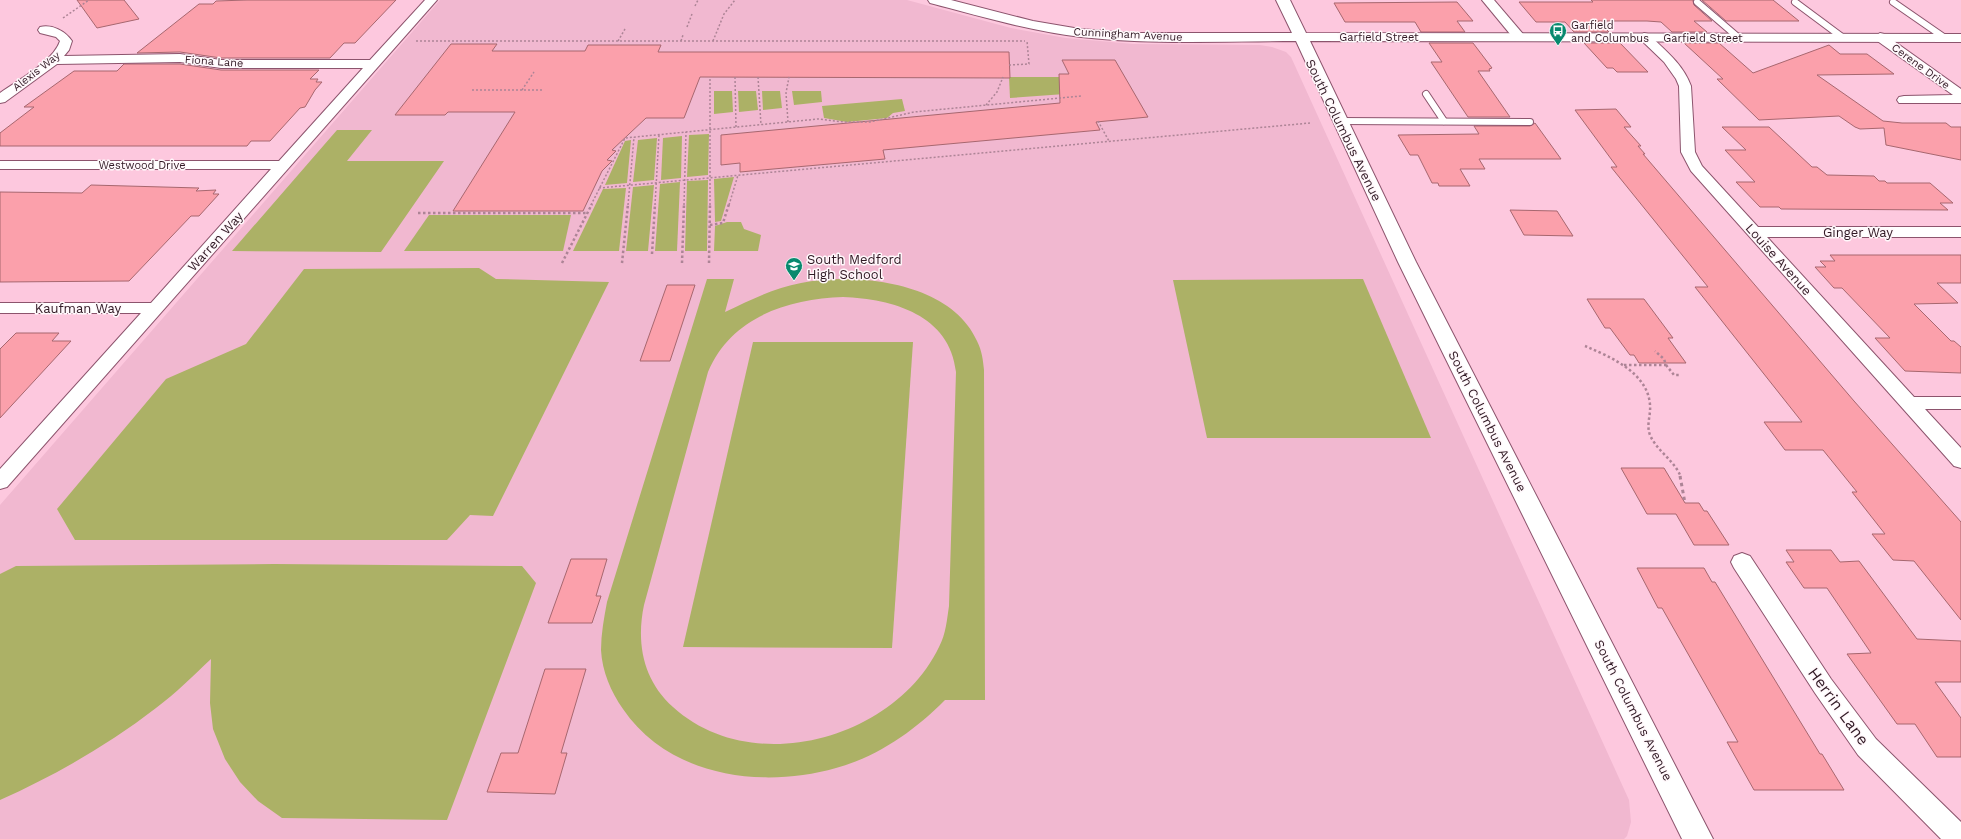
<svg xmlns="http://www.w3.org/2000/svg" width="1961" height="839" font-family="'Work Sans',sans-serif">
<rect width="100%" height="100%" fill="#fdc8de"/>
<!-- built -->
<path fill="#f1b8d0" d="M440,0H907L1011,28L1066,38L1134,44L1260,45L1272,47L1286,52L1291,57L1629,800L1631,822L1627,836L1624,839H0V505Z"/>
<!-- green -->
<g fill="#acb166" fill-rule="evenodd">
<path d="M1009,77H1071L1079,93L1010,98Z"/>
<path d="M714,91H732L733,112L714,114Z"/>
<path d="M738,91H756L758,110L739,112Z"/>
<path d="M762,91H780L782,108L763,110Z"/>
<path d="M792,91H821L822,102L794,105Z"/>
<path d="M902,99L905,111L893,113L887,118L847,122L824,118L822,106Z"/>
<path d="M337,130H372L347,161H444L381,252L232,251Z"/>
<path d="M709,134L708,175L687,177L689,135Z"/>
<path d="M682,136L681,178L661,180L663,138Z"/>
<path d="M657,138L654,180L633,182L638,140Z"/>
<path d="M631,140L627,183L605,185L625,141Z"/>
<path d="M734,177L721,221L715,222L714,179Z"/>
<path d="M708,180L707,251H685L687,181Z"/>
<path d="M680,182L677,251H655L660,184Z"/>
<path d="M654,185L648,251H626L633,187Z"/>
<path d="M626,188L619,251H573L603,189Z"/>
<path d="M429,215H571L563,251H404Z"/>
<path d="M727,222H741L744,229L761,235L758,251H714L715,226Z"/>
<path d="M479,268L496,279L609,282L493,516L470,515L447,540H75L57,509L166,379L246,344L304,269Z"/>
<path d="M707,279H734L725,312C750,300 774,288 801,283C856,272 951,282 977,341C982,351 983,360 984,370L985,700H945C914,731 879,756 836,768C762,789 669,777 623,709C611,692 602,671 601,650C601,634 604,618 607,602ZM843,297C893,299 950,315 956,372L949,606C947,619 946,634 939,647C895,739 752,779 673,707C643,680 636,643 644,605L708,372C731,317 788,299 843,297Z"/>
<path d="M1363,279L1431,438H1207L1173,280Z"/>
<path d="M753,342H913L892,648L683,647Z"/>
<path d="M274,564L522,566L536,583L447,820L282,818L258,801L240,782L225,759L213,729L210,703L211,659C193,676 176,693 156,708C108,745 56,775 0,800V574L16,566Z"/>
</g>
<!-- building -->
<g fill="#fba0ab" stroke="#a7676f">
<path d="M77,0H124L139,19L97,28Z"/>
<path d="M247,0H396L355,43H344L330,58H221L180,52L137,53L199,4H213L216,1Z"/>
<path d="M1591,0H1693L1694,5L1712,21H1694L1707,32H1672L1661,22L1647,21H1598L1609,32H1574L1565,22H1536L1519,2H1593Z"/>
<path d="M1702,0H1773L1799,21H1726Z"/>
<path d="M1457,2L1473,21H1457L1465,32H1421L1415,22H1345L1334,3Z"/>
<path d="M1429,43H1473L1492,68L1489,69L1490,71H1478L1510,117H1468L1431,62H1442Z"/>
<path d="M1584,43H1620L1648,72H1617L1613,68H1607Z"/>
<path d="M1684,43H1719L1753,73L1829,45L1840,54H1867L1894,74L1817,75L1883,121L1902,123H1946L1951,127H1961V160L1886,145L1884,128L1860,129L1855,127L1839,116L1759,120L1717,79H1723Z"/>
<path d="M451,44H497L492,51H585L588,45H661L658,52H1009L1010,78L700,77L684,118H646L612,150L616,151L607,160L612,161L602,171L583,211H453L515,112H448L445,115H395Z"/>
<path d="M1062,60H1115L1148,117L1096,122L1100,130L883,150L885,159L740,172V163L721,165V135L1060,103L1059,74H1069Z"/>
<path d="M124,64H180L221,70H319L310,79H318L316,82H322L315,90L305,107L300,108L270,141H251L247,146H0V133L34,107H24L74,71H117Z"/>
<path d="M1616,109L1631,127H1624L1641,146H1638L1645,154H1643L1854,401L1961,522V620L1914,561L1893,560L1872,534H1885L1852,492H1857L1823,450H1785L1764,422H1802L1695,287H1708L1611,167H1617L1575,110Z"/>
<path d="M1535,123L1561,159H1479L1485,169H1460L1470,186H1439L1438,183H1432L1418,155H1410L1398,135L1479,134L1474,126H1530Z"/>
<path d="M1722,127H1769L1812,167H1817L1827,175L1874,176L1879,181H1885L1887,183H1930L1953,203H1940L1948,210L1781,209L1779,207H1760L1736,182H1755L1725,150H1746Z"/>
<path d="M91,185L199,188L196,191L216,190L213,194H219L199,216H191L129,281L0,282V192L82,193Z"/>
<path d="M1510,210L1557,211L1573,236L1524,235Z"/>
<path d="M1830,255H1961V283H1937L1958,303L1914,304L1951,341H1954L1961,347V373L1905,371L1875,338H1890L1842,288H1834L1815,267H1826L1820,261H1835Z"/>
<path d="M667,285H695L670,361H640Z"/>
<path d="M1587,299H1644L1673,338H1668L1686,363H1639L1634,355H1630L1610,328H1605Z"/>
<path d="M16,333H59L52,341H71L0,418V349Z"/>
<path d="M1621,468H1664L1685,503H1699L1704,511H1707L1729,545H1694L1676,514H1647Z"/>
<path d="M1786,550H1831L1840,562L1859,561L1917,639L1961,641V682H1935L1961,718V757H1937L1915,724H1897L1847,654L1871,653L1827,588H1804L1786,562H1794Z"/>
<path d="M571,559H607L596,596H601L592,623H548Z"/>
<path d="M1637,568H1704L1712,582H1715L1820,754H1822L1844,790H1754L1727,742H1738L1662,608H1658Z"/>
<path d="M545,669H586L561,753H567L555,794L487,792L501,753H518Z"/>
</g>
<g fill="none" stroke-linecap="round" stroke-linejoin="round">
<defs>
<g id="lane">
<path d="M1697,2L1739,38"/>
<path d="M1795,2L1842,37"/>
<path d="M1893,2L1945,38"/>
<path d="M1426,94L1444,121"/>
<path d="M1340,121L1530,122"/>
</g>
<g id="street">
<path d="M425,0H437L7,487L0,489V469L141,313H0V303H151L271,169H0V161H279L363,68H221L180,62L57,64L5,102L0,103V93C18,80 53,62 60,41L56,37L40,33L38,30L40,27C52,24 65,31 72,41L69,50L64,56L180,54L221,60H370Z"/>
<path d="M1482,0H1494L1523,34L1525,37L1523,40H1515Z"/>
<path d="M1644,33L1648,34C1665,50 1683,64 1691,86L1695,152L1702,166L1758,227H1961V237H1767L1914,397H1961V409H1925L1961,448V468L1954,466L1691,171L1681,152L1679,86L1676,79L1664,62L1638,37Z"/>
<path d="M1880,33L1884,34L1961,89V103H1899L1897,100L1899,97L1904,96L1953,95L1876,40L1874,37Z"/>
<path d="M1742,553L1750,556L1831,679L1876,739L1961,822V839H1941L1858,755L1815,693L1734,568L1731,562L1734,556Z"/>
</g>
<path id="secondary" d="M928,0H951L1033,21L1080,29L1129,33H1292L1276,0H1290L1306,33L1961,34V42L1310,41L1416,262L1713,839H1682L1398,262L1296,41C1224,41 1152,45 1081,37C1030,31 980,16 930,3Z"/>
</defs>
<!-- lane casing -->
<use href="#lane" stroke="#8c546d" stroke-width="8"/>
<!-- street casing -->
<use href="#street" stroke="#8c546d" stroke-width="2"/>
<!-- secondary casing -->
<use href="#secondary" stroke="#8c546d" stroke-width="2"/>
<!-- path-far2 -->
<g stroke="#ad8496" stroke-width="1.5" stroke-dasharray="2 2" stroke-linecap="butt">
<path d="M695,6L698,0"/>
<path d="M63,18L89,0"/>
<path d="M687,27L692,14"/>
<path d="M416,41H1025"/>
<path d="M618,41L625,29"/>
<path d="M681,41L683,35"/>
<path d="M713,41L724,14L735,0"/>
<path d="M1009,65L1029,64L1027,41"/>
<path d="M735,77L736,127"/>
<path d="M758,77L761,125"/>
<path d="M472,90H543"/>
<path d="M522,90L534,72"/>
<path d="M986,105L997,92L1003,77"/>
<path d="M1098,121L1109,141"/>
<path d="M788,122L786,93L789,77"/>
<path d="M599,188L1310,123"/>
<path d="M591,205L625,138L818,119L844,122H870L914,112L1081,96"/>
<path d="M628,205L634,137"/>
<path d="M655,205L659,135"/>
<path d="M684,205L686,132"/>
<path d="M710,205V77"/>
<path d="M729,205L738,175"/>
</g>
<!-- path-far1 -->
<g stroke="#ad8496" stroke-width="2.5" stroke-dasharray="2.5 2.5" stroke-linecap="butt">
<path d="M418,213H586"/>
<path d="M710,225L723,223L729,204"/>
<path d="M652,254L655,204"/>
<path d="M562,263L592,204"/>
<path d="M622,263L628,204"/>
<path d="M682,263L684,204"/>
<path d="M709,263L710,204"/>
<path d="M1585,346C1611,357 1648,373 1650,405C1651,415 1646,425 1650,435C1657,451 1674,460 1681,477"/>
<path d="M1624,365H1666L1664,359L1655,351"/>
<path d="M1666,365L1674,375H1680"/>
</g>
<!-- path -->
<path stroke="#ad8496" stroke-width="3" stroke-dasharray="3.5 3.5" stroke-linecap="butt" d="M1680,476L1685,503"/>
<!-- lane -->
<use href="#lane" stroke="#fff" stroke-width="6"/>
<!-- street -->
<use href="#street" fill="#fff" fill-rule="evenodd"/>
<!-- secondary -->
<use href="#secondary" fill="#fff" fill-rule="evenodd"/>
</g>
<!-- icons -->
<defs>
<symbol id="bus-pin" viewBox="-11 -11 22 30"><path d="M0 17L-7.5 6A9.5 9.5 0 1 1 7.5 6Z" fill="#07896e" stroke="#fff8fb"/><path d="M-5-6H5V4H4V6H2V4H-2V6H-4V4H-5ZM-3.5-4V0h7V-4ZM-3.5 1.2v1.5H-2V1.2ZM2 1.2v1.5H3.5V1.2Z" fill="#fff"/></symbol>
<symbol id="school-pin" viewBox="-11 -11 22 30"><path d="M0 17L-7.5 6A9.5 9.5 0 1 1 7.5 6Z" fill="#07896e" stroke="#fff8fb"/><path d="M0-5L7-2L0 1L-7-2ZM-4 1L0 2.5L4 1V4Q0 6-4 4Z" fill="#fff"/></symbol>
</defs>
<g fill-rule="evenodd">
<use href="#bus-pin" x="1548" y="21" width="20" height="27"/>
<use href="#school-pin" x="784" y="256" width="20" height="27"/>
</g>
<g text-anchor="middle" stroke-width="3" stroke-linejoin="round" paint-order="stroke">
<!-- far-poi labels -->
<g font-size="11" fill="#301924" stroke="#fff8fb" text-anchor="start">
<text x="1571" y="29">Garfield<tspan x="1571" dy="13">and Columbus</tspan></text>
</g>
<!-- far-street labels -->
<g font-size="11" fill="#301924" stroke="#fff8fb">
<text transform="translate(1128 34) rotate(3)" y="4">Cunningham Avenue</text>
<text x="1379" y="41">Garfield Street</text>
<text x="1703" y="42">Garfield Street</text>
<text transform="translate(214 61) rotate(4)" y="4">Fiona Lane</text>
<text transform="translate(1921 66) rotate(36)" y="4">Cerene Drive</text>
<text transform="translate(36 71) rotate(-38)" y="4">Alexis Way</text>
<text x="142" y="169">Westwood Drive</text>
</g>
<!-- street labels -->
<g font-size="13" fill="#301924" stroke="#fff8fb">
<text transform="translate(1344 130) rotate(64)" y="5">South Columbus Avenue</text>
<text x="1858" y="237">Ginger Way</text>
<text transform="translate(215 241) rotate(-48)" y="5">Warren Way</text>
<text transform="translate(1779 259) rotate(48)" y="5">Louise Avenue</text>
<text x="78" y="313">Kaufman Way</text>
<text transform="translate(1488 421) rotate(63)" y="5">South Columbus Avenue</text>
<text transform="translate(1634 710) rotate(63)" y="5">South Columbus Avenue</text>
</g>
<!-- poi labels -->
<g font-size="13" fill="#301924" stroke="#fff8fb" text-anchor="start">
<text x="807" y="264">South Medford<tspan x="807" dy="15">High School</tspan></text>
</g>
<!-- near-street labels -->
<g font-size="16" fill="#301924" stroke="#fff8fb">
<text transform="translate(1839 706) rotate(54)" y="6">Herrin Lane</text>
</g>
</g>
</svg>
